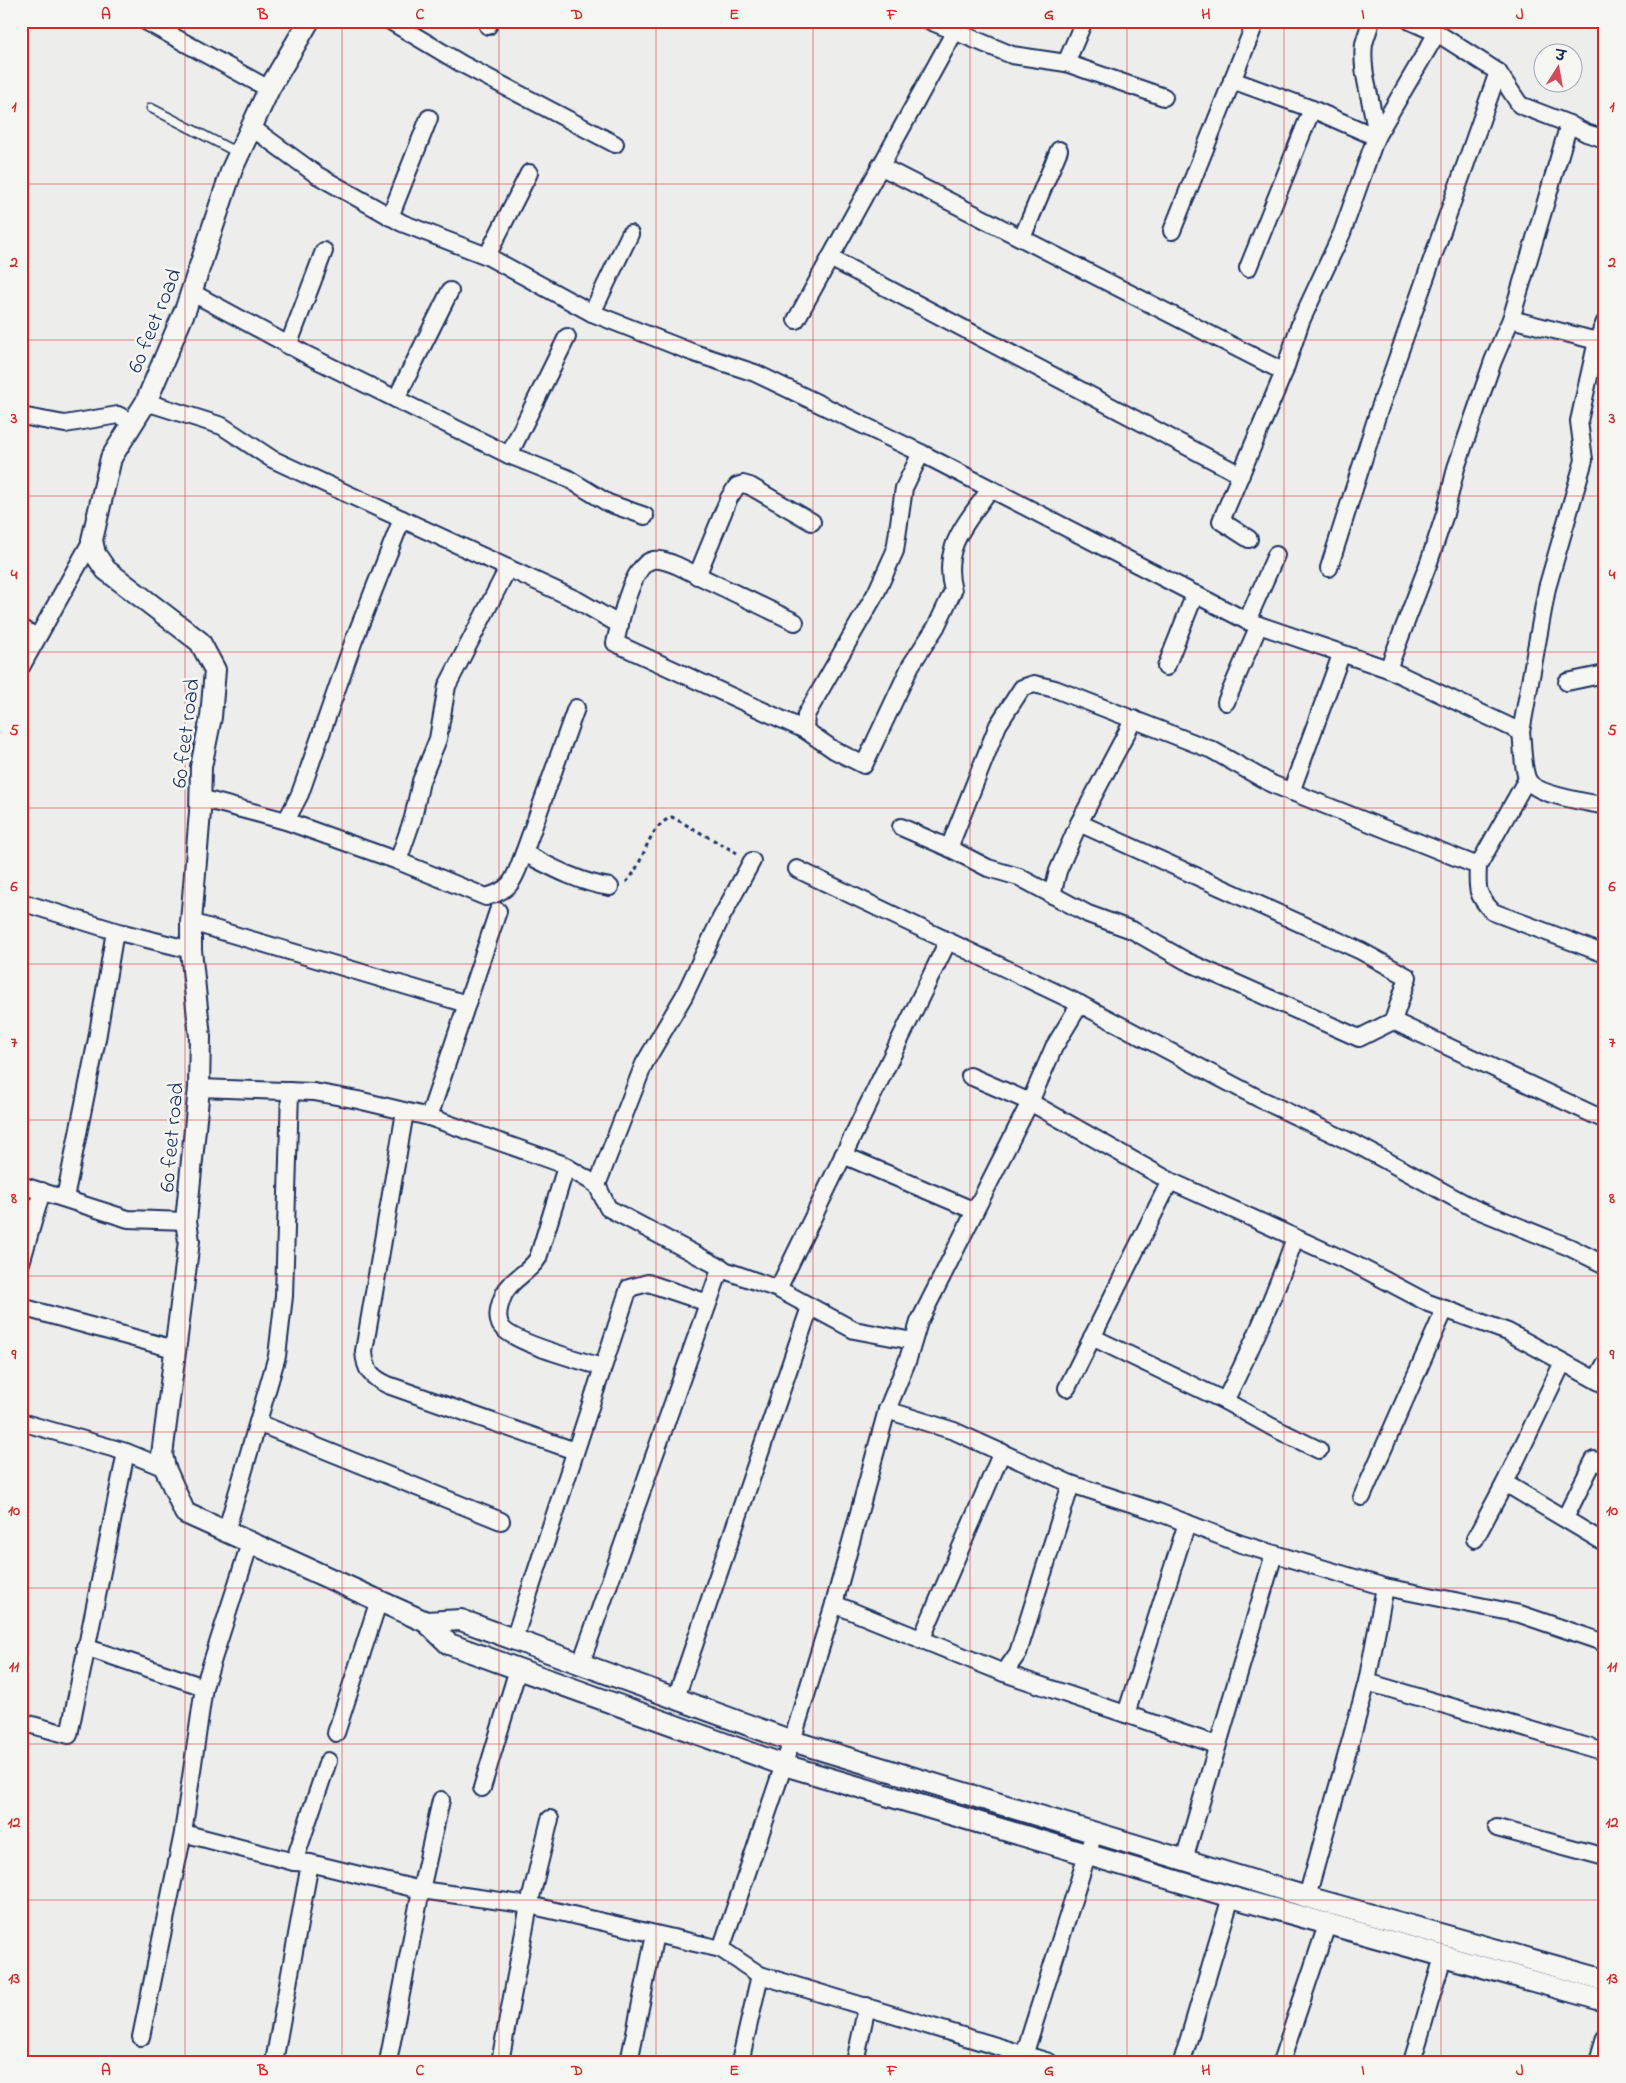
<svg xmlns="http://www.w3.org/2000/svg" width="1626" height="2083" font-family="'Indie Flower','Playpen Sans Deva',sans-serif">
<rect width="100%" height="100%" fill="#edeeec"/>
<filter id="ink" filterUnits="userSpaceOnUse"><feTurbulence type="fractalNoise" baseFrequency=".02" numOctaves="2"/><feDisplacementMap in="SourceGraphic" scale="10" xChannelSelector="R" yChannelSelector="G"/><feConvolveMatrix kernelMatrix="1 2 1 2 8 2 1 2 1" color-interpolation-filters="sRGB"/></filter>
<g filter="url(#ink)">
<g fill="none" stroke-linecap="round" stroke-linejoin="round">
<defs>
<path id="service" d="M151,108L238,153"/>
<g id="minor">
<path d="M145,21L269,89"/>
<path d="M390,21L462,64L615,144"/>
<path d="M930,21L1012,55L1066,63L1084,21"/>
<path d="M1410,21L1437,33L1498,72L1520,105L1569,124L1586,133L1605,139"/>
<path d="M488,26L490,21"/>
<path d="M1066,63L1164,97"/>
<path d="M1232,80L1312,109L1376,137L1437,33"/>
<path d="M251,127L317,175L402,223L487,256L592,313L694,353L755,373L921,453L1247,621L1388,669L1521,732C1523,746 1522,764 1527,778C1532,795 1588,802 1605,806"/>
<path d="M880,166L1284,372"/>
<path d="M390,217L429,118"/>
<path d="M1172,231L1256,21"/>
<path d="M1022,238L1059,150"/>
<path d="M487,256L529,173"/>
<path d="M830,258L1241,475"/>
<path d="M1248,268L1312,109"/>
<path d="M191,292L307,355L509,455L567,478L608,503L645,516"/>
<path d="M592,313L630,234"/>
<path d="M1511,319L1597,341"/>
<path d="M796,320L955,31"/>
<path d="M288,346L324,251"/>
<path d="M396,399L450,291"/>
<path d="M146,402L222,426L272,459L577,600L620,625"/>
<path d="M21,416L65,424L118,415L133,423"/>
<path d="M921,453L904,488L895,551L876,593L806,715L805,730L834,750L864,765L911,665L936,627L953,591C941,546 967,523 990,489"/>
<path d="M509,455L567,337"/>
<path d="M1249,539L1221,521L1284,372L1301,321L1342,233L1376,137C1375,106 1360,76 1364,44C1366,36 1369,29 1371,21"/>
<path d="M1329,568L1378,413L1498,72"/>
<path d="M697,576L729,498L737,486L743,484L750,486L812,522"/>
<path d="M1247,621L1276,555"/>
<path d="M795,622L676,565C668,562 661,559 653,560C631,564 620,624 615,643L805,730"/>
<path d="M21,628L37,637"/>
<path d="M21,667L92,540"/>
<path d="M1166,667L1195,594"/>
<path d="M1388,669L1429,562L1445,514L1456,468L1493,361L1511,319L1569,124"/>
<path d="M1567,682L1605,674"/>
<path d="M1226,702L1259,625"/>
<path d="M1521,732L1547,588L1584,460L1579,421L1597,341L1605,322"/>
<path d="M1291,792L1341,655"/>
<path d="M200,798L286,821L300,794L354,640L402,519"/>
<path d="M286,821L398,861L486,897C514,889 514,878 524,853C551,867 580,883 610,887"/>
<path d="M1079,823L1134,719"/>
<path d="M901,827L949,848L998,725L1022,688L1034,684L1055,689L1212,750L1272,784L1478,866C1477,888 1476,895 1493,912L1605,954"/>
<path d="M949,848L988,868L1019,877L1088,914L1132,930L1186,961L1359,1038L1393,1021"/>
<path d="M524,853L576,708"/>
<path d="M398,861L413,818L421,781L438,739L447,686L508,568"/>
<path d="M1478,866L1527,779"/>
<path d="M797,869L1080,1004"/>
<path d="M1052,895L1058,871L1079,823L1361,951L1408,977L1393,1021L1605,1120"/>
<path d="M21,902L115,931L191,950"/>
<path d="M191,922L467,1004"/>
<path d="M970,1076L1030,1102L1170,1181L1358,1266L1428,1303L1508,1332L1605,1385"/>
<path d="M199,1088L314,1092L358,1100L429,1117L562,1164L597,1185L608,1208L727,1271L778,1289L854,1330L913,1341"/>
<path d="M405,1112L364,1351C365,1370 371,1377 388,1385L575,1451"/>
<path d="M429,1117L498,911"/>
<path d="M843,1155L975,1211"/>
<path d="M566,1167L538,1258C529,1273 512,1278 504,1294C500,1303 496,1315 500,1324C506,1341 582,1361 602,1367"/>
<path d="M21,1185L128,1219L186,1221"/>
<path d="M597,1185L644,1064L684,996L721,918L752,861"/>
<path d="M65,1198L97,1039L115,931"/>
<path d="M21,1263L42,1191"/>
<path d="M778,1289L948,941"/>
<path d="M25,1308L174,1349"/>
<path d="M1092,1337L1225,1401C1252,1348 1275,1294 1295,1238"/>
<path d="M1596,1380L1605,1364"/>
<path d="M1067,1388L1170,1181"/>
<path d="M1225,1401L1272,1427L1319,1450"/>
<path d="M887,1410L954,1431L1071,1484L1158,1512L1241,1544L1385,1587L1520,1614L1605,1643"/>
<path d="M21,1422L126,1452L165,1468"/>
<path d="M258,1423L501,1521"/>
<path d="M1505,1483L1563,1362"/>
<path d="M1362,1497L1445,1309"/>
<path d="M1565,1518L1594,1460L1605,1465"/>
<path d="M226,1532L277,1356L284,1296L290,1091"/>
<path d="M1475,1539L1505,1483L1605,1543"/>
<path d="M834,1604L1004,1673L1217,1745"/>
<path d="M514,1639L629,1288L648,1283L708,1303"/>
<path d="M921,1640L1002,1452"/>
<path d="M85,1647L204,1687"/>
<path d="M581,1663L721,1267"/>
<path d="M1004,1673L1018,1653L1071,1484"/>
<path d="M1367,1682L1605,1752"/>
<path d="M676,1698L810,1307"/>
<path d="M1126,1714L1187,1523"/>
<path d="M21,1722L69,1735L126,1452"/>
<path d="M336,1733L379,1600"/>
<path d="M482,1788L518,1669"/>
<path d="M1497,1828L1605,1857"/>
<path d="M183,1833L294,1862L310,1863L421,1890L529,1905L721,1949L760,1975L1049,2062"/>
<path d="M1184,1860L1274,1554"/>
<path d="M294,1862L328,1761"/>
<path d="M1307,1897L1367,1682L1385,1587"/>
<path d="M721,1949L792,1741L834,1604L887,1410L908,1359L919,1322L1030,1102L1054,1047L1080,1004L1258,1098L1363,1148L1473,1208L1569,1247L1605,1265"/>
<path d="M141,2037L183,1833L204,1687L250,1543"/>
<path d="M274,2062L310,1863"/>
<path d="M388,2062L421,1890L441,1800"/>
<path d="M500,2062L529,1905L550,1819"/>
<path d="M629,2062L655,1934"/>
<path d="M740,2062L760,1975"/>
<path d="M855,2062L867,2006"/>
<path d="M1022,2062L1094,1833"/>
<path d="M1182,2062L1231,1897"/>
<path d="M1281,2062L1327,1925"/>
<path d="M1412,2062L1443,1957"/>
<path d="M1598,2062L1605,2038"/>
</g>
<g id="tertiary">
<path d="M309,21L269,89L232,169L186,308L146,402L111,458L92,540L95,554L106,570L200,642L215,670L211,717L201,767L200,812L191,922V950L200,1037L199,1088L186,1221L189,1241L162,1455L165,1468L185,1513L426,1622L449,1644L784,1765L1231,1897L1605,2001"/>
<path d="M426,1622L461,1620L792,1741L1307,1897L1605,1980"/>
</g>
</defs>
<!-- service casing -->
<use href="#service" stroke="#1b2f5e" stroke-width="11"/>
<!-- minor casing -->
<use href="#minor" stroke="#1b2f5e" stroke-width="20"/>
<!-- tertiary casing -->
<use href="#tertiary" stroke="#1b2f5e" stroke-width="24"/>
<!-- path -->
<path stroke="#1b2f5e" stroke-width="3" stroke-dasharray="4 4" stroke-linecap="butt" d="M626,882C645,865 645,828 672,817L737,853"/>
<!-- service -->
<use href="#service" stroke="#f6f6f2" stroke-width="8"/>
<!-- minor -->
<use href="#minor" stroke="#f6f6f2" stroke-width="16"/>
<!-- tertiary -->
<use href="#tertiary" stroke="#f6f6f2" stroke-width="20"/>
</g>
</g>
<!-- grid -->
<path fill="none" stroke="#d62828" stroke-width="1" stroke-opacity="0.55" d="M185,21V2062M342,21V2062M499,21V2062M656,21V2062M813,21V2062M970,21V2062M1127,21V2062M1284,21V2062M1441,21V2062M21,184H1605M21,340H1605M21,496H1605M21,652H1605M21,808H1605M21,964H1605M21,1120H1605M21,1276H1605M21,1432H1605M21,1588H1605M21,1744H1605M21,1900H1605"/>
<g text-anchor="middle" stroke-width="5" stroke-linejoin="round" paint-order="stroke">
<!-- street labels -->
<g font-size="22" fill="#1b2f5e" stroke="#f6f6f2">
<text transform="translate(153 320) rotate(-68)" y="8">60 feet road</text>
<text transform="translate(184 733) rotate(-83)" y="8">60 feet road</text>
<text transform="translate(170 1137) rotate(-85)" y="8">60 feet road</text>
</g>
</g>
<!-- margin -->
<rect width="1626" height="2083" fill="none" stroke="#f6f6f2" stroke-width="55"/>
<!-- north arrow -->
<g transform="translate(1558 68) rotate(11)"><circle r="24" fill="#f6f6f2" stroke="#9ea6b7"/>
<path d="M0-4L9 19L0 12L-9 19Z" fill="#d1495b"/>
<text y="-8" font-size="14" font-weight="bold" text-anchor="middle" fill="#1b2f5e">उ</text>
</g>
<rect x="28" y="28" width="1570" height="2028" fill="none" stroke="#d62828" stroke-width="2"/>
<g font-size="16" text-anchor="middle" font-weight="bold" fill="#d62828">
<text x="106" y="19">A</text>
<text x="263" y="19">B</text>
<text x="420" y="19">C</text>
<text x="577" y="19">D</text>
<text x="734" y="19">E</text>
<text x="892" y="19">F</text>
<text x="1049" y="19">G</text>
<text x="1206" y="19">H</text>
<text x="1363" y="19">I</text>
<text x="1520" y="19">J</text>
<text x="14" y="111">1</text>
<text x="1612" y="111">1</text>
<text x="14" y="267">2</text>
<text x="1612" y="267">2</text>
<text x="14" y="423">3</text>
<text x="1612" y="423">3</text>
<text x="14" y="579">4</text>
<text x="1612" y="579">4</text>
<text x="14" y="735">5</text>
<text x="1612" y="735">5</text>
<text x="14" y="891">6</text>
<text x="1612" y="891">6</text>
<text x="14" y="1047">7</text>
<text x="1612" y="1047">7</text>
<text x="14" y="1203">8</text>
<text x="1612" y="1203">8</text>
<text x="14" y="1359">9</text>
<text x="1612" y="1359">9</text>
<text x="14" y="1515">10</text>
<text x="1612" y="1515">10</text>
<text x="14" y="1671">11</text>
<text x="1612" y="1671">11</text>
<text x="14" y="1827">12</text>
<text x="1612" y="1827">12</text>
<text x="14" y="1983">13</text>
<text x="1612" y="1983">13</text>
<text x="106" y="2075">A</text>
<text x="263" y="2075">B</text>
<text x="420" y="2075">C</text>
<text x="577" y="2075">D</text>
<text x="734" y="2075">E</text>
<text x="892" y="2075">F</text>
<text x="1049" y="2075">G</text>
<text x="1206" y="2075">H</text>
<text x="1363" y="2075">I</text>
<text x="1520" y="2075">J</text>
</g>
</svg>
